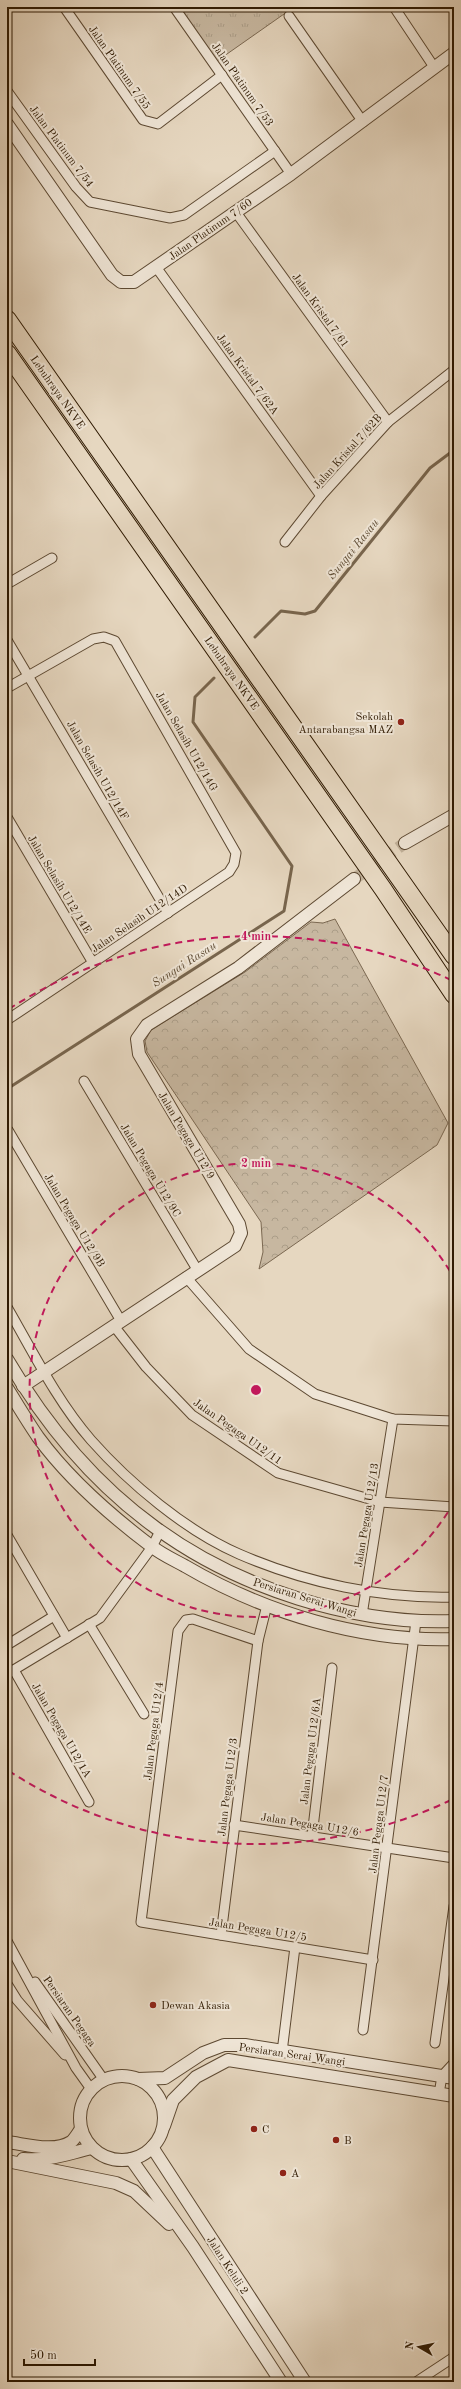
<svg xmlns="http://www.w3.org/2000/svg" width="461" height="2389" font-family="'Old Standard TT',serif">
<defs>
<pattern id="grass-tufts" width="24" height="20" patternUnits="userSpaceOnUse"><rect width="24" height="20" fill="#c7b7a0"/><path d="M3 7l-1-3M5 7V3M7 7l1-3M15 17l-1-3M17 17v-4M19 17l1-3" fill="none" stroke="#ab9d88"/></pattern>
<pattern id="forest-crowns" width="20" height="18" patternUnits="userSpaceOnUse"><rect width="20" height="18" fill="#c7b7a0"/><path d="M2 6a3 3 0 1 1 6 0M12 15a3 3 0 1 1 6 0" fill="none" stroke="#ab9d88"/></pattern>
</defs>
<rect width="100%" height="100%" fill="#e6d7c0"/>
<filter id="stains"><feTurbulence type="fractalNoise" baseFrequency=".005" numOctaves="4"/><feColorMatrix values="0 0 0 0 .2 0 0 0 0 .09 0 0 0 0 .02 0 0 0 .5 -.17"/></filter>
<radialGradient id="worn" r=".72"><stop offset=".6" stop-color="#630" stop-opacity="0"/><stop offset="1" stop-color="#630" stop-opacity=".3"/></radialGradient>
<!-- grass -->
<path fill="url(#grass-tufts)" stroke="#7b6851" d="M179,7H294L217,61Z"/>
<!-- forest -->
<path fill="url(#forest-crowns)" stroke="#7b6851" d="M335,919L448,1123L437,1145L259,1269L263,1252L261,1222L147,1052L145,1041L151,1030L245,972L311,922L323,923Z"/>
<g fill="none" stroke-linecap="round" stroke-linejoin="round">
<!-- stream -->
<g stroke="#78654d" stroke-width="3">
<path d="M255,637L281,611L305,614L315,611L430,468L454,450"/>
<path d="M7,1089L284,911L292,866L193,722L195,697L214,678"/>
</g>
<!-- tertiary-tunnel -->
<path stroke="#c1b19a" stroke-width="12" stroke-dasharray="12 6" stroke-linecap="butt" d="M354,879L405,843"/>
<defs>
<g id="minor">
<path d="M64,7L143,120L158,124L222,75"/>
<path d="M174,7L291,174"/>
<path d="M394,7L434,67"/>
<path d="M289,16L363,122"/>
<path d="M7,91L76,187L90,202L170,218L184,215L275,151"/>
<path d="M235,211L388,422"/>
<path d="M156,267L321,496"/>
<path d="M285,542L321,496L388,422L454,370"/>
<path d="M7,584L52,558"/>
<path d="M7,640L168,913"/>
<path d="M7,688L93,639L104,637L115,641L236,853L234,864L229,872L7,1020"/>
<path d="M7,817L93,963"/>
<path d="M84,1081L198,1271"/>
<path d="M8,1130L121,1321"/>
<path d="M186,1277L249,1349L315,1394L393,1419L454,1421"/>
<path d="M7,1307C33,1352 57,1401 91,1440C129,1483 186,1531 239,1554C306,1583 382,1599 454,1597"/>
<path d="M114,1326L146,1367L192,1415L278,1473L380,1502L454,1507"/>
<path d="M7,1535L67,1638"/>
<path d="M362,1615L393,1419"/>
<path d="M89,1624L144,1714"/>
<path d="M258,1641L193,1619L186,1620L178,1631L141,1922L373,1960"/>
<path d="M7,1645L54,1616"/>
<path d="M14,1670L89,1802"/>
<path d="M7,1674L100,1618L152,1547L160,1531"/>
<path d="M234,1825L454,1858"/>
<path d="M312,1836L332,1668"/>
<path d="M221,1935L258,1641L267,1605"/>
<path d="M7,1941L76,2068L91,2089"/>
<path d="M35,1982L104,2080"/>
<path d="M7,1984L17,2000L65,2055"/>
<path d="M363,2030L416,1621"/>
<path d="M435,2043L454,1906"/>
<path d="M282,2052L295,1947"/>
<path d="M439,2094L442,2076L454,2063"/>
<path d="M416,2382L454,2357"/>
</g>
<g id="tertiary">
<path d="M7,124L112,275L121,282H134L291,174L454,53"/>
<path d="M405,843L454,815"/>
<path d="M7,1359C45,1424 95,1484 156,1528C238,1588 353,1625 454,1621"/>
<path d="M23,1386L235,1246L241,1233L239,1224L139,1054L137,1039L147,1025L238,968L354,879"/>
<path d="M7,1388C17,1404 27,1421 38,1437C68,1478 110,1515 151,1546C161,1554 174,1560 185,1566C265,1613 361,1642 454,1639"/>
<circle cx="122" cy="2118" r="42"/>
<path d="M138,2079L165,2078L203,2053L224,2045H245L454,2078"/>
<path d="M164,2126L173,2100L196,2077L228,2060L454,2096"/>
<path d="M7,2142C25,2144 54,2153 71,2142C75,2139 78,2133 81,2129"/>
<path d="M152,2147L305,2382"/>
<path d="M23,2159C51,2161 66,2154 92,2148"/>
<path d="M131,2159L193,2247L281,2382"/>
<path d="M7,2161L116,2183L134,2191L169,2224"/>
</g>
<g id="motorway">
<path d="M7,319L454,956"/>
<path d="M7,353L383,889L454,995"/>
</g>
</defs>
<!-- minor casing -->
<use href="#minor" stroke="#5d4932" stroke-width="11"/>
<!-- tertiary casing -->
<use href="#tertiary" stroke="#5d4932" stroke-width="14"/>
<!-- motorway casing -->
<use href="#motorway" stroke="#2f1a02" stroke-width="19"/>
<!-- minor -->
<use href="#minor" stroke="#efe5d6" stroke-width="9"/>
<!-- tertiary -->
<use href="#tertiary" stroke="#efe5d6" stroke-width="12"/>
<!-- motorway -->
<use href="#motorway" stroke="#e6d7c0" stroke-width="17"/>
</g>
<!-- distance rings -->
<g fill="none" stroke="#c2185b" stroke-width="2" stroke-dasharray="7 5">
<path d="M454 1502A227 227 0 1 1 454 1278"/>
<path d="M451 1800A454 454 0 0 1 9 1771M9 1009A454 454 0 0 1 451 980"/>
</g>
<!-- markers -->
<g fill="#8f2418" stroke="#efe5d6" stroke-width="1.5">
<circle cx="401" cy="722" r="4"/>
<circle cx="153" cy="2005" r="4"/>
<circle cx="254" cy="2129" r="4"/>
<circle cx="336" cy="2140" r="4"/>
<circle cx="283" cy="2173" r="4"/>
</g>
<g text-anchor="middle" stroke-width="4" stroke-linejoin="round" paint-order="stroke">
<!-- street labels -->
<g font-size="11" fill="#2f1a02" stroke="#efe5d6">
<text transform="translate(120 67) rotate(55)" y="4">Jalan Platinum 7/55</text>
<text transform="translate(243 84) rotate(55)" y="4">Jalan Platinum 7/53</text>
<text transform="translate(62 146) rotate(53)" y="4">Jalan Platinum 7/54</text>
<text transform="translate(210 229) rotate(-35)" y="4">Jalan Platinum 7/60</text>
<text transform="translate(321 310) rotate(54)" y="4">Jalan Kristal 7/61</text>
<text transform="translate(248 374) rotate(54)" y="4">Jalan Kristal 7/62A</text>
<text transform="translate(58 392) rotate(55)" y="4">Lebuhraya NKVE</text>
<text transform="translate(347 451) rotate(-48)" y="4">Jalan Kristal 7/62B</text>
<text transform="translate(232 673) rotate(55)" y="4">Lebuhraya NKVE</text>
<text transform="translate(187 741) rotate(60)" y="4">Jalan Selasih U12/14G</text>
<text transform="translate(98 770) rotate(60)" y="4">Jalan Selasih U12/14F</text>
<text transform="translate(60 884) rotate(59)" y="4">Jalan Selasih U12/14E</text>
<text transform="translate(139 918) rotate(-34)" y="4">Jalan Selasih U12/14D</text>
<text transform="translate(187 1135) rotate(59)" y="4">Jalan Pegaga U12/9</text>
<text transform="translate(151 1170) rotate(59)" y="4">Jalan Pegaga U12/9C</text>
<text transform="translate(75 1220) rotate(59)" y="4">Jalan Pegaga U12/9B</text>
<text transform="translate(238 1431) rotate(35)" y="4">Jalan Pegaga U12/11</text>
<text transform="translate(366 1515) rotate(-81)" y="4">Jalan Pegaga U12/13</text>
<text transform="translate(305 1597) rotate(17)" y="4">Persiaran Serai Wangi</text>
<text transform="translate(62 1730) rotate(60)" y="4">Jalan Pegaga U12/1A</text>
<text transform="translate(153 1731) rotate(-83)" y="4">Jalan Pegaga U12/4</text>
<text transform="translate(310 1751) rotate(-83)" y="4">Jalan Pegaga U12/6A</text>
<text transform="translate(227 1787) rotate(-83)" y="4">Jalan Pegaga U12/3</text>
<text transform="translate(310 1824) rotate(9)" y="4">Jalan Pegaga U12/6</text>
<text transform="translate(378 1824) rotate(-83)" y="4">Jalan Pegaga U12/7</text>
<text transform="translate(258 1929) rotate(9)" y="4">Jalan Pegaga U12/5</text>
<text transform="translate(70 2011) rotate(55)" y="4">Persiaran Pegaga</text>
<text transform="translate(292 2054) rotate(8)" y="4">Persiaran Serai Wangi</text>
<text transform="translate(228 2265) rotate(57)" y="4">Jalan Keluli 2</text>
</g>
<!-- poi labels -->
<g font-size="11" fill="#2f1a02" stroke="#efe5d6" text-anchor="start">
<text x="393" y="720" text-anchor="end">Sekolah<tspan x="393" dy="13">Antarabangsa MAZ</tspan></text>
<text x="161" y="2009">Dewan Akasia</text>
<text x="262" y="2133">C</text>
<text x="344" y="2144">B</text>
<text x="291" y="2177">A</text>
</g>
<!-- water labels -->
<g font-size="12" font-style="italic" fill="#5f4c34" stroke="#efe5d6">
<text transform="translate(353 549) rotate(-51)" y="4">Sungai Rasau</text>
<text transform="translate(184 964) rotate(-33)" y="4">Sungai Rasau</text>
</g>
</g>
<circle cx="256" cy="1390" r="6" fill="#c2185b" stroke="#efe5d6" stroke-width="2"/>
<g font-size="12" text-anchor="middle" font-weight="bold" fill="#c2185b" stroke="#efe5d6" stroke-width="4" stroke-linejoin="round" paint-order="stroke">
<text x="256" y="940">4 min</text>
<text x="256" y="1167">2 min</text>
</g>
<!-- margin -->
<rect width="461" height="2389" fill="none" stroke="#e6d7c0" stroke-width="24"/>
<rect x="8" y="8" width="445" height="2373" fill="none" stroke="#2f1a02" stroke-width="2"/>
<rect x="12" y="12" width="437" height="2365" fill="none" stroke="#2f1a02"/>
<!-- north arrow -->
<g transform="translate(419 2347) rotate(279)" stroke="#efe5d6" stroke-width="3" paint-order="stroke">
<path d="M0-3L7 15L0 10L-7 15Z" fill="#2f1a02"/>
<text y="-6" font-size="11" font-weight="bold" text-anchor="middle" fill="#2f1a02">N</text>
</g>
<!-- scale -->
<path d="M24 2359v6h71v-6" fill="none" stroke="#2f1a02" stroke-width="2"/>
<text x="30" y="2359" font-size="12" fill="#2f1a02" stroke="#efe5d6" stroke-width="3" paint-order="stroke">50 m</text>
<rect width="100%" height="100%" filter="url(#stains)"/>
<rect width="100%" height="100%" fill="url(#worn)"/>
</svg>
